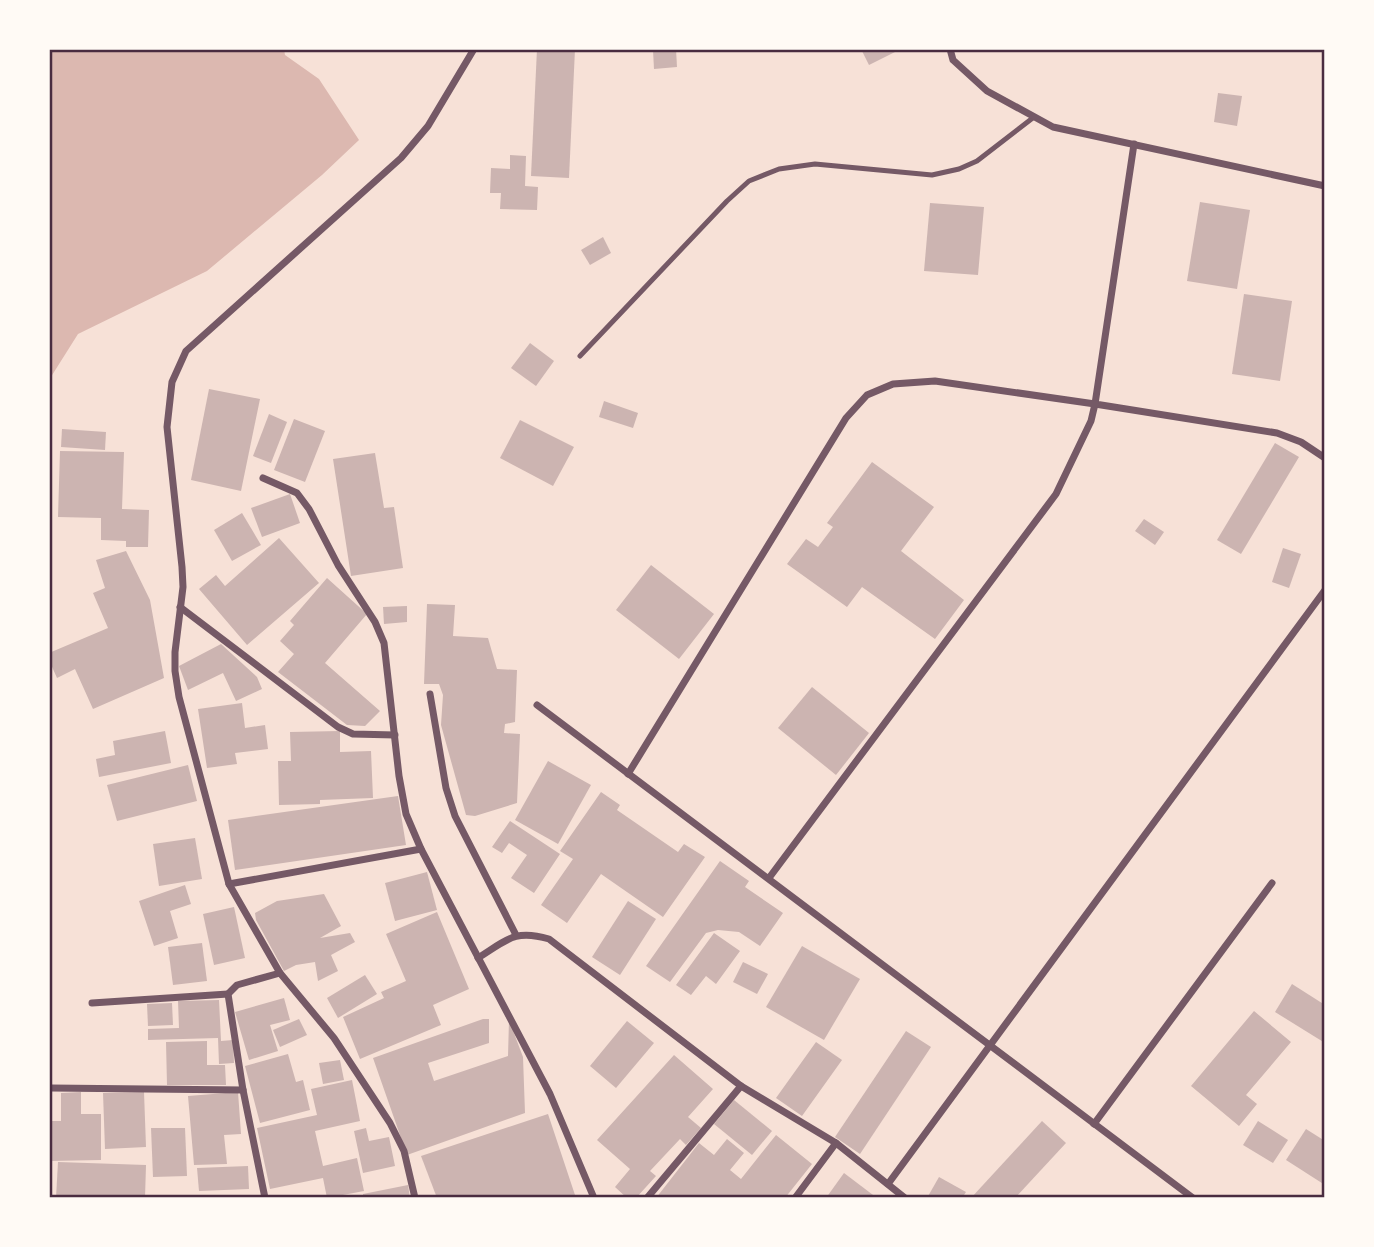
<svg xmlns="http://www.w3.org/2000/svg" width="1374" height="1247" font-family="Figtree,sans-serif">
<rect width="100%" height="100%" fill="#f7e1d7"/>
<!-- water -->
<path fill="#dcb8b0" d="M49,49H284L285,55L319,79L359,140L322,175L207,271L78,334L49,380Z"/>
<!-- building -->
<g fill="#ccb4b1">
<path d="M537,49H575L569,178L531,176Z"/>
<path d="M676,49L677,67L654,69L653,50Z"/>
<path d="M861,49H901L869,65Z"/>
<path d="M1218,93L1242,96L1237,126L1214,122Z"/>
<path d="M510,155L526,156L525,186L538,187L537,210L500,209L501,193H490L491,168L510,169Z"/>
<path d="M1200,202L1250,210L1237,289L1187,281Z"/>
<path d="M930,203L984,207L978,275L924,271Z"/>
<path d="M603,237L611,253L590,265L581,250Z"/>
<path d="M1244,294L1292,301L1280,381L1232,374Z"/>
<path d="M530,343L554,361L536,386L511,368Z"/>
<path d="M209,389L260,399L241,491L191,480Z"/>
<path d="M604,401L638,413L633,428L599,417Z"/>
<path d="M269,414L287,422L271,463L253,456Z"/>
<path d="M294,419L325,431L305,482L274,470Z"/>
<path d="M520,420L574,447L553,486L500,458Z"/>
<path d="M62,429L106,432L105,450L61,447Z"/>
<path d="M1275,443L1299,457L1241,554L1217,540Z"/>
<path d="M60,451L124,452L122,509L149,510L148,547H126V541L101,540V518L58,517Z"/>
<path d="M375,453L384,508L394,507L403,568L351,576L333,459Z"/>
<path d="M872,462L934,507L901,551L964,600L935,639L862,587L847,607L787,564L806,539L818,547L833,527L827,523Z"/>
<path d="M290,494L300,523L262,537L251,508Z"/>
<path d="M242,513L261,545L232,561L214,530Z"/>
<path d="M1144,519L1164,532L1155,545L1135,531Z"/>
<path d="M279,538L319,583L247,645L199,589L216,575L225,586Z"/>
<path d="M1283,548L1301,554L1289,588L1272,582Z"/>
<path d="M126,551L150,600L164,678L93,709L75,669L57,678L49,660V653L108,628L93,593L105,588L96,560Z"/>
<path d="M651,565L714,614L679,659L616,610Z"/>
<path d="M327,578L367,614L325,663L380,711L365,726L347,725L278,672L294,654L280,641L294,625L290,621Z"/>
<path d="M427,604L455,605L453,636L488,638L497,669L517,670L515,722L505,724L504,733L520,734L517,803L475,816L466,815L441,725L443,695L439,684H424Z"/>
<path d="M407,606V622L384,624L383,607Z"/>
<path d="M221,644L257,677L262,689L236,701L223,673L188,690L179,666Z"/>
<path d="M812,687L869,733L836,775L778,728Z"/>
<path d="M242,703L245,728L265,725L268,749L235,753L237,764L207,768L198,709Z"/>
<path d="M165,731L171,763L99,777L96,759L115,755L113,741Z"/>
<path d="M340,731V752L371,751L373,798L320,800V804L279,805L278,761H291L290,732Z"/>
<path d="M548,761L591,785L558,844L515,820Z"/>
<path d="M188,765L197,801L117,821L107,785Z"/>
<path d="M601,792L620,805L617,810L678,852L684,844L705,857L663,917L601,874L567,923L541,905L573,859L560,851Z"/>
<path d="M398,796L406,845L235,870L228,820Z"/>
<path d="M510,821L560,854L534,893L511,878L527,855L509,843L502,853L492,847Z"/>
<path d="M195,838L202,879L159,886L153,844Z"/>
<path d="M720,861L749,881L745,887L783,913L760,946L739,932L718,930L706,933L670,982L646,966Z"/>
<path d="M427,872L437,910L395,921L385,883Z"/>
<path d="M185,885L191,904L170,911L178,938L154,946L139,901Z"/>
<path d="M324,894L341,926L320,938L350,933L355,942L331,955L338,971L318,981L315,962L296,965L284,971L256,920L255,913L277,901Z"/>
<path d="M628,901L656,919L620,975L592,957Z"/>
<path d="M234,907L245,958L214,965L203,914Z"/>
<path d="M437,912L469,989L433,1005L441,1025L360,1059L343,1017L384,998L381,992L406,981L386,934Z"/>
<path d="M714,933L740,951L716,984L706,976L691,995L676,985Z"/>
<path d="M202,943L207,981L173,985L168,947Z"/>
<path d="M802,946L860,979L824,1040L766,1007Z"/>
<path d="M743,962L768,974L757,994L733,982Z"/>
<path d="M365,975L377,994L338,1018L327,998Z"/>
<path d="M1292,984L1325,1005V1043L1275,1012Z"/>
<path d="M284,998L290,1020L270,1025L278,1051L249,1060L235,1012Z"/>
<path d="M219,1000L221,1041L233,1040L234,1063L219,1064L218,1038L148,1040V1029L179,1028L178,1001Z"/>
<path d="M172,1003L173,1025L148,1026L147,1004Z"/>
<path d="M1254,1011L1291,1042L1246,1095L1257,1104L1239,1126L1191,1086Z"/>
<path d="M299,1019L307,1035L280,1047L273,1030Z"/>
<path d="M483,1019H489V1043L428,1063L434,1081L508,1056L509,1020L523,1057L525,1113L407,1155L373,1058Z"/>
<path d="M627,1021L654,1043L616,1088L590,1066Z"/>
<path d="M906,1031L931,1047L860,1154L835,1137Z"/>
<path d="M207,1041V1065H225L226,1085H167L166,1042Z"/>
<path d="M816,1042L842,1060L802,1116L776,1098Z"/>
<path d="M288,1054L296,1082L303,1080L310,1110L260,1123L245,1066Z"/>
<path d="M674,1055L713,1089L688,1117L701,1128L686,1145L680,1139L650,1171L656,1176L636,1198H627L615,1187L630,1169L597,1140Z"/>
<path d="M340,1060L344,1080L323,1084L319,1063Z"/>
<path d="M352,1080L360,1121L315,1131L323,1166L357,1158L364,1191L327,1198L323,1178L270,1189L257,1128L317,1115L311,1089Z"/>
<path d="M81,1092V1114H101V1160L49,1161V1121H61V1093Z"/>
<path d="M144,1092L146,1147L105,1149L103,1093Z"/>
<path d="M238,1092L241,1134L224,1135L227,1164L194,1165L188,1096Z"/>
<path d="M734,1100L772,1131L752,1155L714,1124Z"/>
<path d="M548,1114L576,1198H437L421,1156Z"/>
<path d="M1042,1121L1066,1143L1015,1198H971Z"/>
<path d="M1258,1121L1288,1140L1273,1163L1243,1145Z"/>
<path d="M151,1128H185L187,1176L153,1177Z"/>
<path d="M366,1128L369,1141L389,1137L395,1166L363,1173L354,1131Z"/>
<path d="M1306,1129L1325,1141V1185L1286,1160Z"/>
<path d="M776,1135L812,1164L785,1198H656L699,1143L714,1155L727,1139L744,1153L730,1170L741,1179Z"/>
<path d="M58,1162L146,1165L145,1198H56Z"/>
<path d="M248,1166L249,1189L199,1191L197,1168Z"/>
<path d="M844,1173L877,1198H826Z"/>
<path d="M939,1177L966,1192L962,1198H927Z"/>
<path d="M408,1185L410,1198H363V1194Z"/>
</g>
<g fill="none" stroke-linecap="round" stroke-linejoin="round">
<!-- service -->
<path stroke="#755966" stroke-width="5" d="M580,356L727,201L749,181L779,169L815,164L932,175L959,169L977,161L1034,117"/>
<!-- minor -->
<g stroke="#755966" stroke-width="7">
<path d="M950,49L953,60L987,91L1053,127L1325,186"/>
<path d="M1134,144L1095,404L1277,433L1301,442L1325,458"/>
<path d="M263,478L297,493L309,509L338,565L375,622L384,643L399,776L406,814L421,849L550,1094L594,1198"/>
<path d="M180,607L338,727L353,734L395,735"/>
<path d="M430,694L446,788L455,816L516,935"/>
<path d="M537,705L1193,1198"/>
<path d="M628,774L846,418L867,395L893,384L935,381L1095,404L1091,421L1056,494L769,878"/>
<path d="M229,884L179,697L175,671V652L183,587L182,567L167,427L172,382L186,351L401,158L428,126L474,49"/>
<path d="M478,958C507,940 514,929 549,939L741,1086L836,1143L905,1198"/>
<path d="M92,1003L228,994"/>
<path d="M51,1088L243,1090"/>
<path d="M1094,1124L1272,883"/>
<path d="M888,1184L1325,590"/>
<path d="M265,1198L243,1090L228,994L237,985L280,973"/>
<path d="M415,1198L404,1151L390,1123L334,1038L280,973L229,884L421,849"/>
<path d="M647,1198L741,1086"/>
<path d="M795,1198L836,1143"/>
</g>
</g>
<!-- border -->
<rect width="1374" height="1247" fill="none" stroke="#fffaf5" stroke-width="102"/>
<rect x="51" y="51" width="1272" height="1145" fill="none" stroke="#4a2c40" stroke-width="2.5"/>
</svg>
